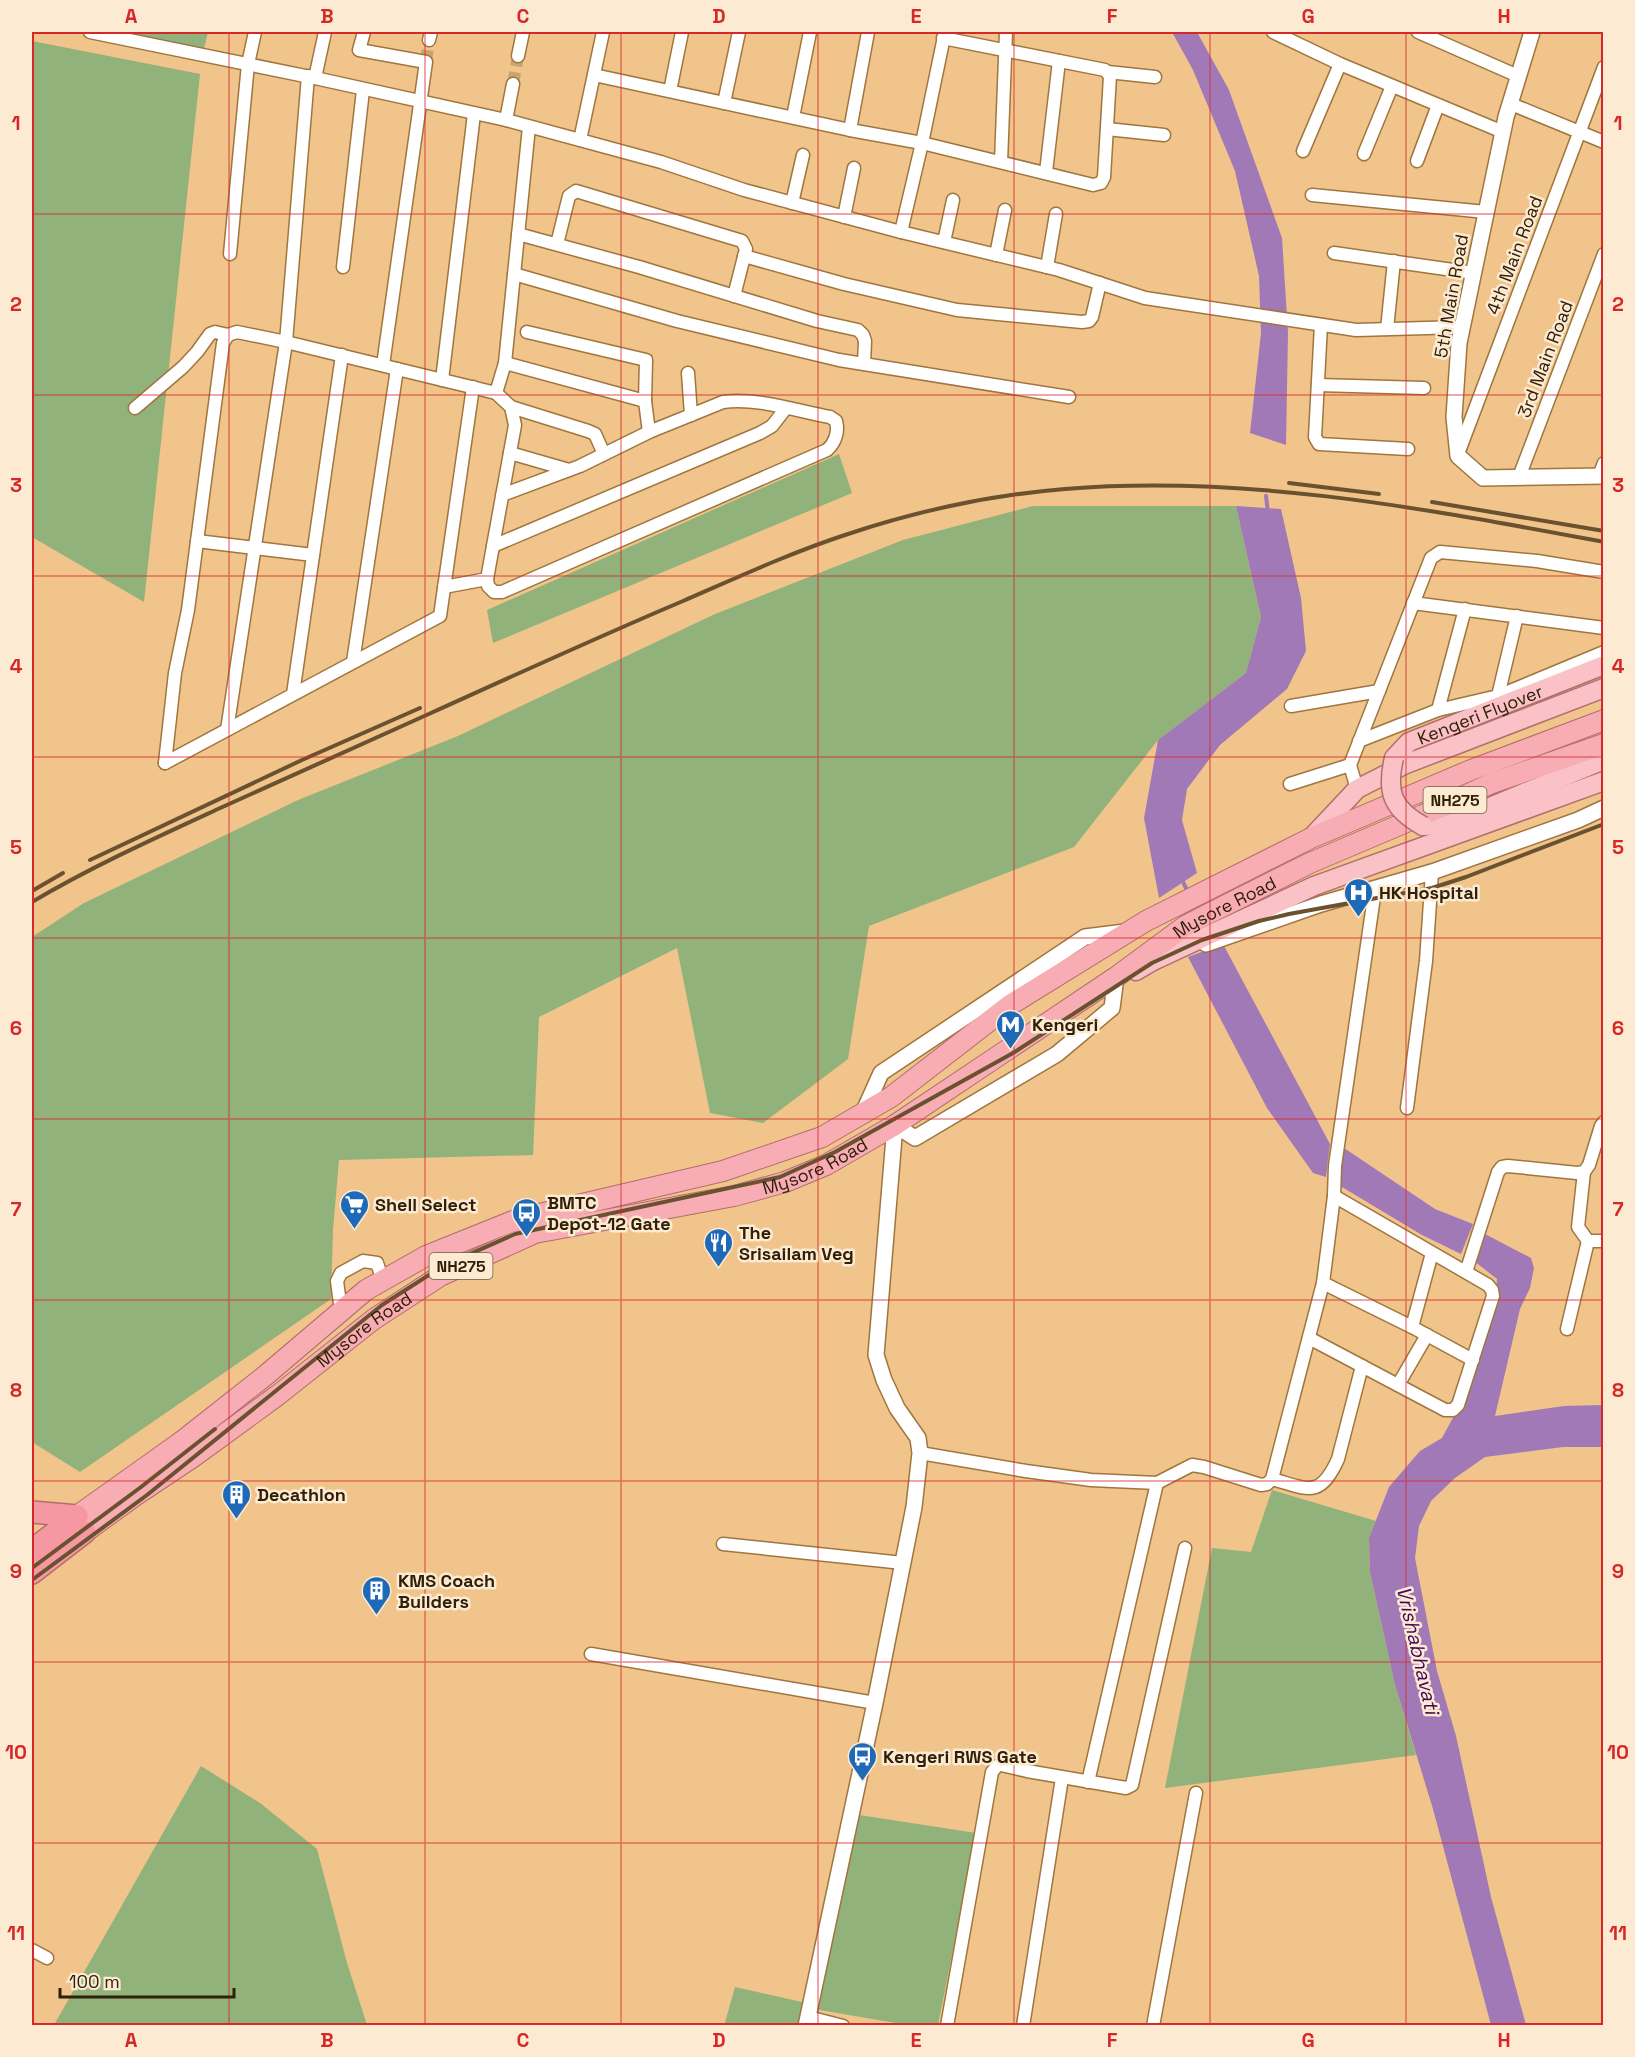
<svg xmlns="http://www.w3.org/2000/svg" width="1635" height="2057" font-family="'Space Grotesk',sans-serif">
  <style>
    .green { fill: #91b27b }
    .water { fill: #a279b7 }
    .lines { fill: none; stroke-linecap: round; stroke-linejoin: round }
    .stream { stroke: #a279b7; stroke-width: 4 }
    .minor-tunnel { stroke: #caa370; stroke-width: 12; stroke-dasharray: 12 6; stroke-linecap: butt }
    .minor-casing { stroke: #9f763e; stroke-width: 15 }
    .tertiary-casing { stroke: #9f763e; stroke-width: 18 }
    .primary-casing { stroke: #b16e6c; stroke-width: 21 }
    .trunk-casing { stroke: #b16e6c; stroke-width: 22 }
    .motorway-casing { stroke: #b16e6c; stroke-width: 24 }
    .minor { stroke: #fff; stroke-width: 12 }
    .tertiary { stroke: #fff; stroke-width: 15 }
    .primary { stroke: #fac1c7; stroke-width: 18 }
    .trunk { stroke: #f8acb4; stroke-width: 20 }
    .motorway { stroke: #f698a2; stroke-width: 21 }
    .rail { stroke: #6a512f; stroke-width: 4 }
    .primary-bridge-casing { stroke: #b16e6c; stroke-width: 21; stroke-linecap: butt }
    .primary-bridge { stroke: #fac1c7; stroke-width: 18 }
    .grid { fill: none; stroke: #d62828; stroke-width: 1.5; stroke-opacity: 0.55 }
    .labels { text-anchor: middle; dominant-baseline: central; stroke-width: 5; stroke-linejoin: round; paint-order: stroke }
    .shield { fill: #fcead3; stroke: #6e5d45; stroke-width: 1.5 }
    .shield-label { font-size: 16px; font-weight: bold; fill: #312008 }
    .street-label { font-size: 18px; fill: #312008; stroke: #fcead3 }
    .poi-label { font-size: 18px; font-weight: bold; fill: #312008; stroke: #fcead3; text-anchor: start }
    .water-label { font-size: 20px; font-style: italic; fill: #410957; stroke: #fcead3 }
    .neatline { fill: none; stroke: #d62828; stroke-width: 2 }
    .grid-label { font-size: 20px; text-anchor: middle; font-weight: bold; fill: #d62828 }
  </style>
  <rect width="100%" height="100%" fill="#f0c48a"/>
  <g class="green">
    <path d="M100,32H208L204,49Z"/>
    <path d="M32,41L200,74L144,602L32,537Z"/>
    <path d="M839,454L852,493L493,643L487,610Z"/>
    <path d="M1033,506H1236L1261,617L1246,673L1158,740L1074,847L869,926L848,1059L763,1123L710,1113L677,948L539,1017L533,1155L339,1160L333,1230L331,1299L80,1472L32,1442V937L84,903L298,800L458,736L715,614L903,540Z"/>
    <path d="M1272,1490L1376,1521L1369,1538L1370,1572L1395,1685L1416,1755L1165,1788L1212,1548L1251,1552Z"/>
    <path d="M201,1766L260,1803L317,1849L347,1963L367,2025H54Z"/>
    <path d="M859,1815L976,1833L938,2025H907L814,2009Z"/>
    <path d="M735,1987L806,2003L801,2025L724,2026Z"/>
  </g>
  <g class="water">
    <path d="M1172,32H1197L1229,90L1282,238L1288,332L1286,445L1250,433L1261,333L1259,276L1235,171L1193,70Z"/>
    <path d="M1236,506L1281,509L1301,598L1306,651L1287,689L1220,745L1187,789L1182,820L1197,873L1159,898L1144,818L1158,740L1246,673L1261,617Z"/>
    <path d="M1223,944L1330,1144L1326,1177L1313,1173L1267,1108L1188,957Z"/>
    <path d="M1341,1146L1435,1209L1473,1224L1461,1254L1422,1235L1337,1184Z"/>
    <path d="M1485,1234L1531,1258L1534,1268L1530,1288L1520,1309L1495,1416L1564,1406L1603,1405V1447H1563L1485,1457L1455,1478L1431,1501L1419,1526L1415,1558L1437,1671L1456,1736L1491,1897L1526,2025H1491L1433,1809L1395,1685L1370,1572L1369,1538L1389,1487L1420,1451L1442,1438L1468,1390L1495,1303L1497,1279L1474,1261Z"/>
  </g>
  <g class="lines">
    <g class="stream">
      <path d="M1266,496L1268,513"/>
      <path d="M1181,878L1188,892"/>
    </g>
    <g class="minor-tunnel">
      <path d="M426,62L429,40"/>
      <path d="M513,84L518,56"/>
    </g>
    <defs>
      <g id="minor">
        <path d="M90,32L315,78L506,120L661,162L744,190L901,232L1059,270L1145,298L1356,330L1462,327"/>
        <path d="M364,32L359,50L426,62L383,365"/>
        <path d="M1273,32L1340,64L1503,132"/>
        <path d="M1418,32L1518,76"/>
        <path d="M429,40L431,32"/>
        <path d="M518,56L523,32"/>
        <path d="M1108,72L1155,77"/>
        <path d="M594,75L850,130L922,143L1093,185L1101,183L1104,177L1110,76L1105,70L943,38"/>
        <path d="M315,78L325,32"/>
        <path d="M670,91L682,32"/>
        <path d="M724,103L739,32"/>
        <path d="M1511,104L1604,142"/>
        <path d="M793,117L810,32"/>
        <path d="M506,120L513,84"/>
        <path d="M1107,129L1164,135"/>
        <path d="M850,130L868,32"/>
        <path d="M580,140L603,32"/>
        <path d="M1303,151L1340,64"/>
        <path d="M1364,154L1392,86"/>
        <path d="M1417,161L1438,105"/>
        <path d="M1001,162L1006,32"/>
        <path d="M1046,172L1059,61"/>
        <path d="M1312,195L1486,212"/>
        <path d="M792,203L803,155"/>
        <path d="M844,217L854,168"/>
        <path d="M901,232L922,143L945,32"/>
        <path d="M518,234L639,267L817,321L858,330L863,335L865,341L864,364"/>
        <path d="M944,242L953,200"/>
        <path d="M557,244L569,196L576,191L742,241L746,249L734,296"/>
        <path d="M1334,253L1474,273"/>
        <path d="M230,254L248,64L255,32"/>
        <path d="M996,255L1005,210"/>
        <path d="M744,256L844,284L957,310L1082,322L1089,321L1092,317L1100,283"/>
        <path d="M343,267L363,90"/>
        <path d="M1047,267L1056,214"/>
        <path d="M514,274L677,321L839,360L1069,397"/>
        <path d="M1321,325L1315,437L1319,444L1408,449"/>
        <path d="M1387,329L1394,261"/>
        <path d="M527,332L646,360L645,401L649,432"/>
        <path d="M505,363L645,401"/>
        <path d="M688,373L691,415"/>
        <path d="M442,380L474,114"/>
        <path d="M1318,385L1424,388"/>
        <path d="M496,393L511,407L515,425L487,579L488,586L494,592H502L827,450C835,443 839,432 836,421L830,417C797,411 756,397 723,402L649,432L580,466L502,495"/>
        <path d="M511,407L588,431L595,434L604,454"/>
        <path d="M135,408L183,367L197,352L210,334L215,332L228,335"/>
        <path d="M510,453L569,470"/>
        <path d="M1458,454L1604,67"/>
        <path d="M1599,476L1604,463"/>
        <path d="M1519,477L1604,254"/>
        <path d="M197,541L313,555"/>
        <path d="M493,546L760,433L772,426L786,408"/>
        <path d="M444,587L487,579"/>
        <path d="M1413,603L1604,628"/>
        <path d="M353,662L397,369"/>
        <path d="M293,694L342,355"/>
        <path d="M1498,696L1604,652"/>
        <path d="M1291,706L1379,691"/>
        <path d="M1438,710L1465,609"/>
        <path d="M227,730L286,342L308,76"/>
        <path d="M1359,741L1438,710L1498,696L1517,616"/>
        <path d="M165,763L175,673L188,610L223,343L228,335L237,332L286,342L496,393L505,363L529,127"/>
        <path d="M165,763L440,616L473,387"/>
        <path d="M1290,784L1350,765"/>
        <path d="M1357,789L1350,765L1431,558L1440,552L1537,561L1604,572"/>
        <path d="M1407,1108L1426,961L1432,872"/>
        <path d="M1584,1172L1578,1227L1588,1241H1604"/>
        <path d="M1466,1272L1498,1172L1502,1167L1508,1166L1577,1173L1584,1172L1589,1165L1601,1126L1604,1122"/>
        <path d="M1323,1283L1412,1327L1473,1360"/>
        <path d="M341,1311L337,1281L341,1273L363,1261L377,1263L383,1281"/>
        <path d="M1412,1327L1432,1253"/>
        <path d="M1567,1329L1588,1241"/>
        <path d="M1309,1338L1445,1410H1453L1458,1405L1493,1296L1492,1290L1488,1285L1334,1196"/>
        <path d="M1398,1385L1427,1335"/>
        <path d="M920,1453L1026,1471L1091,1480L1157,1483L1192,1465L1204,1467L1261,1485L1267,1484L1272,1479L1323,1283L1334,1196L1335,1166L1375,890"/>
        <path d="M1272,1479C1308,1489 1320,1499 1338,1459L1362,1366"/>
        <path d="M723,1544L903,1563"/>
        <path d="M591,1654L875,1703"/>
        <path d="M1088,1782L1157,1483"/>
        <path d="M32,1950L47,1958"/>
        <path d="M808,2017L843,2026"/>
        <path d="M947,2026L992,1772L997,1766L1001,1765L1027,1771L1126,1788L1132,1785L1185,1548"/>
        <path d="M1023,2026L1062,1778"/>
        <path d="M1153,2026L1196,1793"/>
      </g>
      <g id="tertiary">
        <path d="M1532,32L1506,117L1459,343L1454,417L1458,456L1483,478L1604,476"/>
        <path d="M1206,944L1321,904L1432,872L1578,820L1604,808"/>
        <path d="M863,1113L881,1073L1085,937L1125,932"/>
        <path d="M806,2026L875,1703L914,1507L920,1453L918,1438L897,1408L884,1380L876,1355L895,1125L915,1138L1057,1054L1112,1008L1116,977"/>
      </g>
      <g id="primary">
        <path id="s1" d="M1394,758L1409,742L1604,665"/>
        <path d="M1423,826L1446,825L1604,760"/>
        <path d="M1311,838L1357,789L1406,764L1604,688"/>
        <path d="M1136,971L1153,961L1314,886L1604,781"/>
      </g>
      <g id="trunk">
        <path d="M77,1516L181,1442L266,1375L366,1290L426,1256L518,1219L723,1171L822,1137L891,1097L1010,1005L1146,921L1311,838L1471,770L1604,720"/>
        <path id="s2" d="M85,1532L136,1495L193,1457L278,1395L374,1319L440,1276L535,1233L734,1196L785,1182L826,1165L895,1125L1116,977L1185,926L1208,914L1310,863L1423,815L1492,783L1604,744"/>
      </g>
      <g id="motorway">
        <path d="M32,1512L77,1516"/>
        <path d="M32,1550L77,1516"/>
        <path d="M32,1573L85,1532"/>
      </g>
    </defs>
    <use href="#minor" class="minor-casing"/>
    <use href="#tertiary" class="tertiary-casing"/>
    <use href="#primary" class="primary-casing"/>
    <use href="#trunk" class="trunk-casing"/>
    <use href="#motorway" class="motorway-casing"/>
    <use href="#minor" class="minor"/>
    <use href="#tertiary" class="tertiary"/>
    <use href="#primary" class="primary"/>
    <use href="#trunk" class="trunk"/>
    <use href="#motorway" class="motorway"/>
    <g class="rail">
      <path d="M1289,483L1379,494"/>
      <path d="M1432,502L1604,531"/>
      <path d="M90,860L302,760L420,708"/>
      <path d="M32,891L63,873"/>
      <path d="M32,902C91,867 155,838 218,809C289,777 360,745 431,713C515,675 598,637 683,601C736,578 790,553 845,535C916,511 991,495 1065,489C1247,474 1426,509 1604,542"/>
      <path d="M32,1568L141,1487L215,1429"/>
      <path d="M32,1580L147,1495L382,1305L443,1266L515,1234L780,1177L835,1152L1013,1053L1152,963L1202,940L1259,921L1289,914L1432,888L1466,877L1604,824"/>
    </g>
    <defs>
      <path id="primary-bridge" d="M1394,758C1386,792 1392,809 1423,826"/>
    </defs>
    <use href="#primary-bridge" class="primary-bridge-casing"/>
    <use href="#primary-bridge" class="primary-bridge"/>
  </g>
  <path class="grid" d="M229,32V2026M425,32V2026M621,32V2026M818,32V2026M1014,32V2026M1210,32V2026M1406,32V2026M32,214H1604M32,395H1604M32,576H1604M32,757H1604M32,938H1604M32,1119H1604M32,1300H1604M32,1481H1604M32,1662H1604M32,1843H1604"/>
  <defs>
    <symbol id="hospital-pin" viewBox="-11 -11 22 30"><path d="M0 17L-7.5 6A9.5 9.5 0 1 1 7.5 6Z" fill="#1e6ab9" stroke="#fcead3"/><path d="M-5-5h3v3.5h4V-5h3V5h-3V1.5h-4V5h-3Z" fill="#fff"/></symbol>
    <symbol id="metro-pin" viewBox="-11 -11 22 30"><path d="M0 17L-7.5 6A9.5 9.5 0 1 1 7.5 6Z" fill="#1e6ab9" stroke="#fcead3"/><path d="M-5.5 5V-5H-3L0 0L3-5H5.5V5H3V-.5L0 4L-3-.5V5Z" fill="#fff"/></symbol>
    <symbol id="supermarket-pin" viewBox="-11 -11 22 30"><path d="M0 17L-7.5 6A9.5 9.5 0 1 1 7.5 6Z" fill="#1e6ab9" stroke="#fcead3"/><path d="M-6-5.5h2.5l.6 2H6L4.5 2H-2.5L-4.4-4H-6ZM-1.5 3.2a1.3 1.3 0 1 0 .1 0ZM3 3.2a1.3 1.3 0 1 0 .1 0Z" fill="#fff"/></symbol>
    <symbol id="bus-pin" viewBox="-11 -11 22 30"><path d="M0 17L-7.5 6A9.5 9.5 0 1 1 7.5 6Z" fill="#1e6ab9" stroke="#fcead3"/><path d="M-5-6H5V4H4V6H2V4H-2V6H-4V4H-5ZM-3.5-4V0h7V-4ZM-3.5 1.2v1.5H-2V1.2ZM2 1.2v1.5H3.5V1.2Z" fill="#fff"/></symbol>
    <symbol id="restaurant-pin" viewBox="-11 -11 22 30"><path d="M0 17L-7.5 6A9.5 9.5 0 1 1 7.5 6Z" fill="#1e6ab9" stroke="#fcead3"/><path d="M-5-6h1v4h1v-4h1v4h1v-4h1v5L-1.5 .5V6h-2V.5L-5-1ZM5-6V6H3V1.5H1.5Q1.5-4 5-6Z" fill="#fff"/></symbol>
    <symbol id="building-pin" viewBox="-11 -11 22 30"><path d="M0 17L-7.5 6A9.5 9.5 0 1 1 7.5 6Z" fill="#1e6ab9" stroke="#fcead3"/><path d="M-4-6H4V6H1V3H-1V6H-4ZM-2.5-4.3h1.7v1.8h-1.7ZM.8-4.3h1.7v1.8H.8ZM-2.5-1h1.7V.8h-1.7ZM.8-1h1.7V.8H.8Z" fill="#fff"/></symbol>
  </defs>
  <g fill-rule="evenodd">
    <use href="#hospital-pin" x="1342" y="876" width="33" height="45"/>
    <use href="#metro-pin" x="994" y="1008" width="33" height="45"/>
    <use href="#supermarket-pin" x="338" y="1188" width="33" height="45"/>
    <use href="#bus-pin" x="510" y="1196" width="33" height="45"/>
    <use href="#restaurant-pin" x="702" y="1226" width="33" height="45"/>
    <use href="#building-pin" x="220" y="1478" width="33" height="45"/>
    <use href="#building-pin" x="360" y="1574" width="33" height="45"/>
    <use href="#bus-pin" x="846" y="1740" width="33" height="45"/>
  </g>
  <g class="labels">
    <g class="shield">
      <rect x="1423.5" y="787" width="63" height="26" rx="4.5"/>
      <rect x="429.5" y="1253" width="63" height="26" rx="4.5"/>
    </g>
    <g class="shield-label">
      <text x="1455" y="800">NH275</text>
      <text x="461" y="1266">NH275</text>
    </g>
    <g class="street-label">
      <text transform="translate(1514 255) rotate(-69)">4th Main Road</text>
      <text transform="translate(1451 296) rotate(-80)">5th Main Road</text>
      <text transform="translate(1545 359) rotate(-69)">3rd Main Road</text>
      <text stroke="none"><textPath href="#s1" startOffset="98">Kengeri Flyover</textPath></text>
      <text stroke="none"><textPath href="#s2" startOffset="1317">Mysore Road</textPath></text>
      <text stroke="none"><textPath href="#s2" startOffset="831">Mysore Road</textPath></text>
      <text stroke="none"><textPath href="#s2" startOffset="345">Mysore Road</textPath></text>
    </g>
    <g class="poi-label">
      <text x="1379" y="892">HK Hospital</text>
      <text x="1032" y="1024">Kengeri</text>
      <text x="547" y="1202">BMTC<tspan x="547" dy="21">Depot-12 Gate</tspan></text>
      <text x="375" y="1204">Shell Select</text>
      <text x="739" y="1232">The<tspan x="739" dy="21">Srisailam Veg</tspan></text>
      <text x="257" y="1494">Decathlon</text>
      <text x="398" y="1580">KMS Coach<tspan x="398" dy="21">Builders</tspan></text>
      <text x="883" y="1756">Kengeri RWS Gate</text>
    </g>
    <g class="water-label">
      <text transform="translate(1418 1650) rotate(77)">Vrishabhavati</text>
    </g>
  </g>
  <rect width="1635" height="2057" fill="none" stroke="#fcead3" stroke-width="66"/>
  <path d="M60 1988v9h174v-9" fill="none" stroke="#312008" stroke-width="3"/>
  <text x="69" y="1988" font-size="18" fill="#312008" stroke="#fcead3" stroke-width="4.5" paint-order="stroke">100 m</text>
  <rect x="33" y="33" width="1569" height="1991" class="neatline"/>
  <g class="grid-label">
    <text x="131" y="23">A</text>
    <text x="327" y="23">B</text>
    <text x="523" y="23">C</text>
    <text x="719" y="23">D</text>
    <text x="916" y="23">E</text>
    <text x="1112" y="23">F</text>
    <text x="1308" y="23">G</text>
    <text x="1504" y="23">H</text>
    <text x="16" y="130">1</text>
    <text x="1618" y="130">1</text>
    <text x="16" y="311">2</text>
    <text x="1618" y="311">2</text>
    <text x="16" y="492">3</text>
    <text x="1618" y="492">3</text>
    <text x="16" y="673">4</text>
    <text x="1618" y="673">4</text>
    <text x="16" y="854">5</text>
    <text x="1618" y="854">5</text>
    <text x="16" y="1035">6</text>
    <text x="1618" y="1035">6</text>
    <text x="16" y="1216">7</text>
    <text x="1618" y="1216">7</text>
    <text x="16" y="1397">8</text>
    <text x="1618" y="1397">8</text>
    <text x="16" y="1578">9</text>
    <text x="1618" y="1578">9</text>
    <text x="16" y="1759">10</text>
    <text x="1618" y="1759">10</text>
    <text x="16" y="1940">11</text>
    <text x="1618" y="1940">11</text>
    <text x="131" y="2047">A</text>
    <text x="327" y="2047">B</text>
    <text x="523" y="2047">C</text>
    <text x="719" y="2047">D</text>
    <text x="916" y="2047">E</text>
    <text x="1112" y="2047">F</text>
    <text x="1308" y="2047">G</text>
    <text x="1504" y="2047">H</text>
  </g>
</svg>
